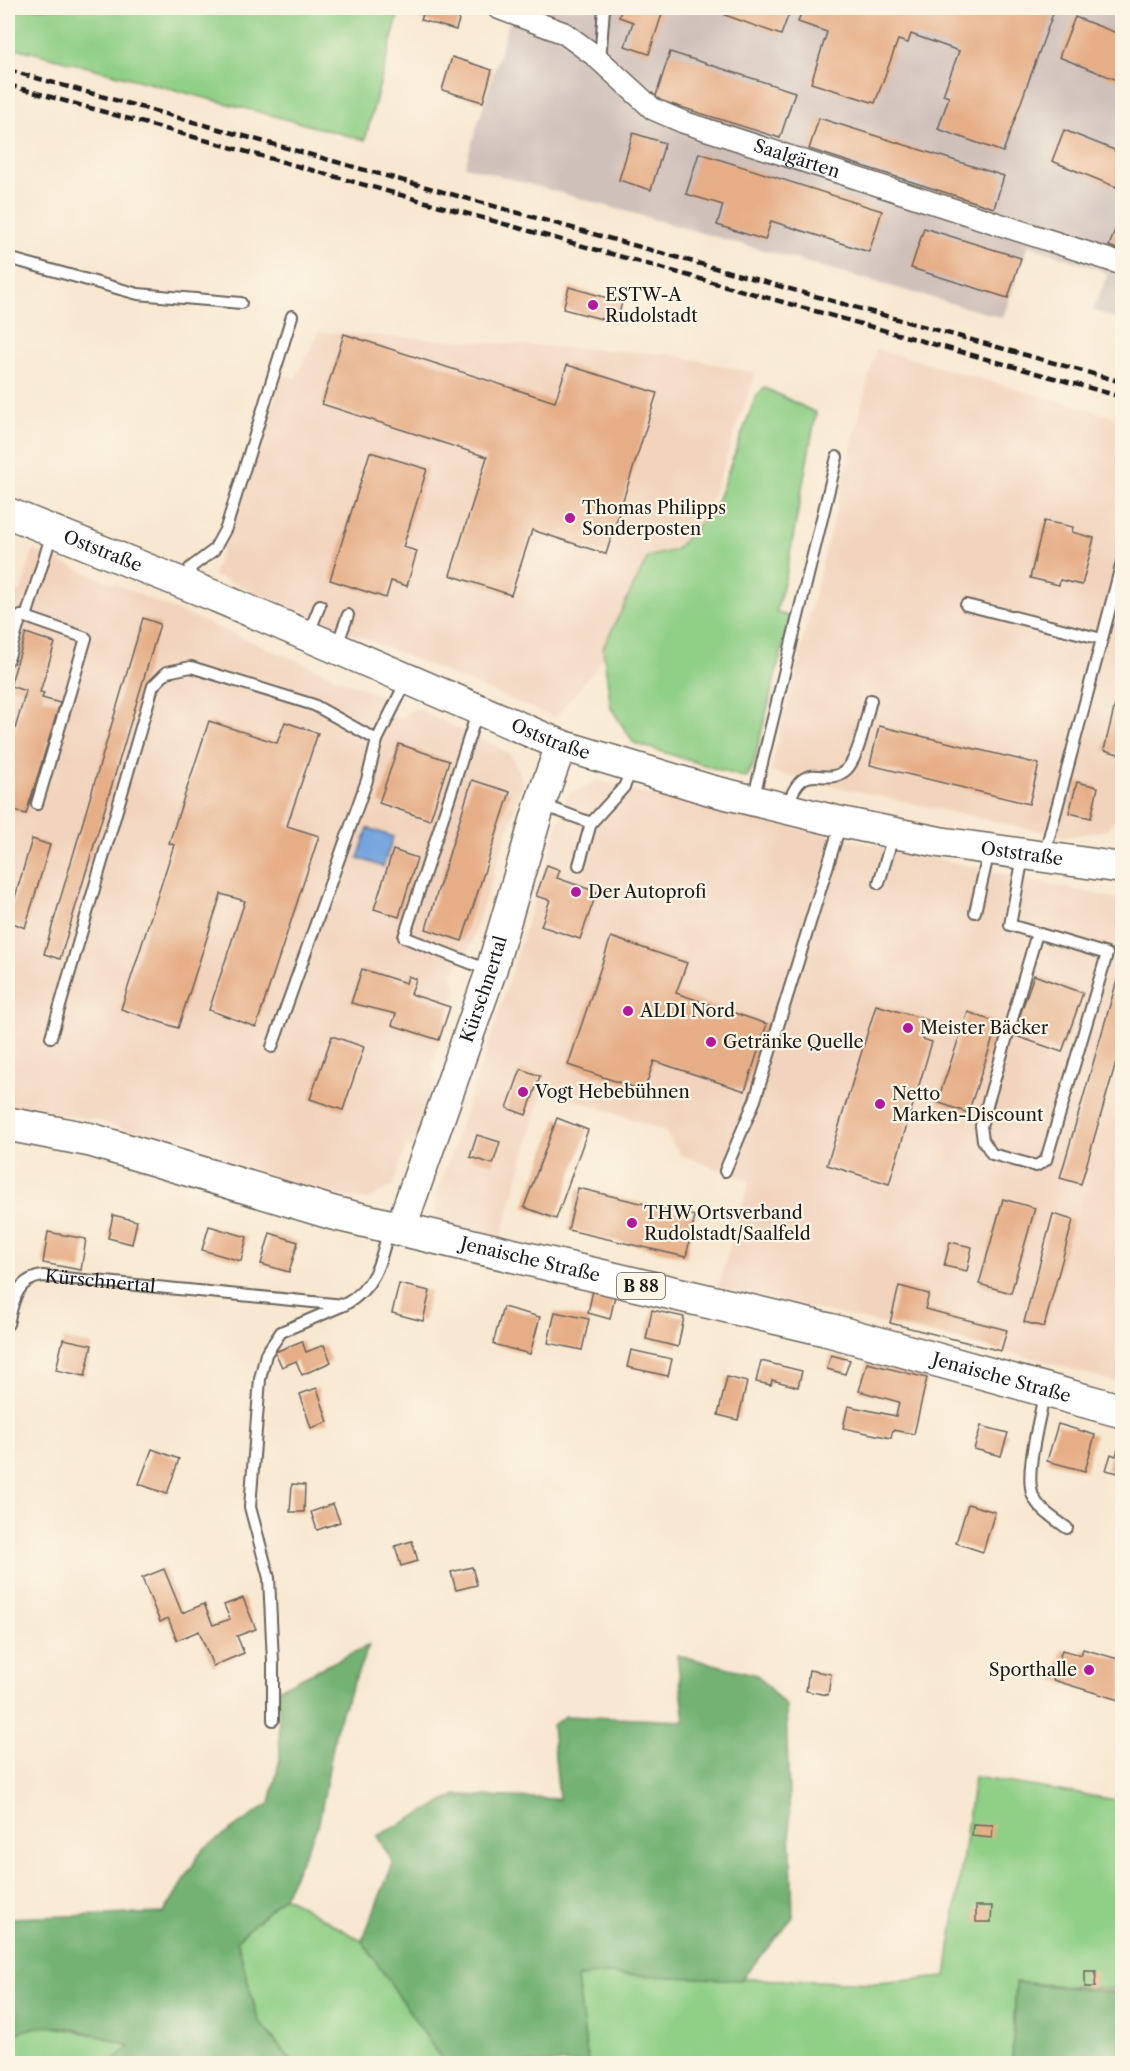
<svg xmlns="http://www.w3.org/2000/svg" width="1130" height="2071" font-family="'Libre Caslon Text',serif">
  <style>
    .built { fill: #f2d4be }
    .industrial { fill: #cfc0ba }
    .green { fill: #8fcf86; stroke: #567651; stroke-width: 1.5 }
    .forest { fill: #73b273; stroke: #486748; stroke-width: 1.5 }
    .water { fill: #74a4de; stroke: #48607d; stroke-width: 1.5 }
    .building { fill: #e6ae87 }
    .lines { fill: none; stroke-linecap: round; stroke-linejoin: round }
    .lane-casing { stroke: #69635b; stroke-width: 14 }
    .street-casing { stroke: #69635b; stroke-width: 24 }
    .secondary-casing { stroke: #69635b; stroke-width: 33 }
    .primary-casing { stroke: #69635b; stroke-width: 36 }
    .lane { stroke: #fff; stroke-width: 10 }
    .street { stroke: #fff; stroke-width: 21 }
    .secondary { stroke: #fff; stroke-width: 30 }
    .primary { stroke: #fff; stroke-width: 33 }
    .rail { stroke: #1c1c1c; stroke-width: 4.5; stroke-dasharray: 9 4.5; stroke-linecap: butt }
    .poi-dot { fill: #b5179e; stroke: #fcf5e5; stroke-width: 2 }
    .labels { text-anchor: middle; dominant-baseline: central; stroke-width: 4.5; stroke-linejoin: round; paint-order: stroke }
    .shield { fill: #fcf5e5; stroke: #5f5d58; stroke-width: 1.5 }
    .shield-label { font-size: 16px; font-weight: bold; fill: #1c1c1c }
    .street-label { font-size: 18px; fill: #1c1c1c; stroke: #fcf5e5 }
    .poi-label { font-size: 18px; fill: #1c1c1c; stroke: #fcf5e5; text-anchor: start }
  </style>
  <rect width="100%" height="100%" fill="#fcf5e5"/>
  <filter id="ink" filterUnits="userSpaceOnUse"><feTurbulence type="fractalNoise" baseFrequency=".0167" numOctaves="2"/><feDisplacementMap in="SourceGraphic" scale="12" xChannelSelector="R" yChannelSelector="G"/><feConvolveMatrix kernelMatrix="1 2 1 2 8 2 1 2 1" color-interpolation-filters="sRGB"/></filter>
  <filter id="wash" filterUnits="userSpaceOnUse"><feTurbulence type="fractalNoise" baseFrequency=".008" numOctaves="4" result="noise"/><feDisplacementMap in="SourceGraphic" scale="24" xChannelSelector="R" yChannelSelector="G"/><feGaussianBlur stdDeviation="1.35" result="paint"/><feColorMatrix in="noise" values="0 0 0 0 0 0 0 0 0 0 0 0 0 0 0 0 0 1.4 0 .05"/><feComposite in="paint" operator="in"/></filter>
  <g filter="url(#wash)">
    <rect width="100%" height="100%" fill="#f8e8d1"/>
    <g class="built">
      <path d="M319,332L669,354L756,373L694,548L555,718L213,575L283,375L295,378Z"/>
      <path d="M876,349L1122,419V813L1106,830L1065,837L770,772Z"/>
      <path d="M33,550L379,695V709L401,719L414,708L496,746L510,755L518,769L523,784L469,948L452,975L458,991L432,1064L437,1077L414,1149L406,1147L393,1185L367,1200L329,1194L95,1120L8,1107V589L21,592Z"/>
      <path d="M597,780L641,793L1122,900V1039L1042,1336L1122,1045V1384L1036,1359L718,1287L750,1181L681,1155L664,1130L543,1089L501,1238L445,1225L436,1218V1196L491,1037L568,794Z"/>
    </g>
    <path class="industrial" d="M521,8H1116L1122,11V321L1093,310L1108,273L1028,245L1003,318L465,166L508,25Z"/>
    <g class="green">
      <path d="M8,8H400L365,140L8,46Z"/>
      <path d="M765,388L816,413L786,575L776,612L790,617L753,766L746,778L634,743L611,708L603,648L648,557L675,550L715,507L756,396Z"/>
      <path d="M974,1777L1122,1801V1990L1016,1982L1012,2063H588L577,1978L604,1974L877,1983L946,1977Z"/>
      <path d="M284,1896L362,1941L444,2063H294L258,2020L237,1940Z"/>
      <path d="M46,2025L99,2036L130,2046L110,2064L32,2063L8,2051V2040L17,2032Z"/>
    </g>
    <g class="forest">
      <path d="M369,1645L337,1724L319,1823L284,1896L237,1940L258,2020L292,2063H110L130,2046C94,2034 39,2012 8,2040V1918L164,1913L202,1850L270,1803L280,1759L278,1689Z"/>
      <path d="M677,1655L757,1675L786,1706L793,1917L741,1980L604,1974L577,1978L588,2063H444L362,1941L393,1863L377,1836L457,1795L559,1799L552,1725L565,1716L685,1721Z"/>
      <path d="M1016,1982L1122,1993V2063H1012Z"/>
    </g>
    <path class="water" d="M368,828L393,837L383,867L358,858Z"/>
    <g id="blocks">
      <g class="building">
        <path d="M425,8H441L461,13L456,30L421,20Z"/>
        <path d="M622,8H664L649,54L625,46L633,22L619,17Z"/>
        <path d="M728,8H791L781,35L725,15Z"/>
        <path d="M803,8H1055L1003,152L938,129L949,97L943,95L959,51L911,34L908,43L898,40L875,103L811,83L827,32L798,22Z"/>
        <path d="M1075,17L1122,35V82L1059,57Z"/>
        <path d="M670,52L795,92L780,138L655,99Z"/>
        <path d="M452,57L492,70L483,102L442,90Z"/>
        <path d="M819,118L1004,176L994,208L809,149Z"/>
        <path d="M1064,130L1122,153V170L1116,187L1052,161Z"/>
        <path d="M633,133L665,143L651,190L619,180Z"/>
        <path d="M699,153L882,211L869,252L771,221L765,240L717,225L723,205L686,194Z"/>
        <path d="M1122,211V251L1109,246Z"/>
        <path d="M924,228L1021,258L1008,298L911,268Z"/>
        <path d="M569,287L622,302L617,323L563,309Z"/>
        <path d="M344,334L555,402L567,365L657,393L606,554L532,530L511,595L450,575L487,457L322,404Z"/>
        <path d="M370,452L427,469L403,547L417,551L407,586L391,581L386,598L330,580Z"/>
        <path d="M1044,521L1073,527L1072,532L1094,538L1082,585L1060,580L1059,585L1030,578Z"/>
        <path d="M143,618L160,624L60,959L44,954Z"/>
        <path d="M26,633L55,643L40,692L44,693L42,698L60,703L26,814L8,809V753L26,691L10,686Z"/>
        <path d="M1122,676V755L1104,750Z"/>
        <path d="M209,721L277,743L285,722L318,733L287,826L319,836L256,1027L209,1010L245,901L221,894L178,1028L121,1009L174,845L169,843Z"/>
        <path d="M879,726L1039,764L1029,804L870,765Z"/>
        <path d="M399,744L449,761L430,820L379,803Z"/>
        <path d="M472,780L510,792L462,941L426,929Z"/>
        <path d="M1077,782L1098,787L1091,818L1069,813Z"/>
        <path d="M32,839L50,845L25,928L8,921Z"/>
        <path d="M393,850L417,858L399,917L374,909Z"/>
        <path d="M547,865L560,870L557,878L597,892L580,939L541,926L550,900L536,896Z"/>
        <path d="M611,937L687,963L676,993L767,1024L745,1091L654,1061L644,1091L568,1065Z"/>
        <path d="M1122,963V1064L1116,1062L1081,1184L1060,1178Z"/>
        <path d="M362,969L406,983L408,976L416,979L411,994L450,1007L439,1040L392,1025L396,1014L351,1003Z"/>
        <path d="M1034,975L1083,993L1062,1052L1013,1035Z"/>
        <path d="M876,1005L928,1020L923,1039L932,1042L889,1184L827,1165Z"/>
        <path d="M968,1012L998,1023L968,1113L937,1102Z"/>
        <path d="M332,1036L364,1047L343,1110L310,1099Z"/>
        <path d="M521,1069L540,1076L526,1115L507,1108Z"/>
        <path d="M557,1118L588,1130L556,1219L524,1207Z"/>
        <path d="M477,1135L500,1142L493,1164L470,1157Z"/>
        <path d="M578,1188L695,1216L686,1257L568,1230Z"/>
        <path d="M1003,1199L1035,1208L1011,1293L979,1284Z"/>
        <path d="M1053,1214L1073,1220L1044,1327L1024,1322Z"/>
        <path d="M113,1215L137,1221L132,1244L108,1238Z"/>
        <path d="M209,1226L247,1237L241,1261L202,1250Z"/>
        <path d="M48,1232L86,1239L81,1270L43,1263Z"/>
        <path d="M270,1233L298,1242L289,1272L261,1264Z"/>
        <path d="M950,1242L972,1247L967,1271L944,1266Z"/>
        <path d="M399,1284L430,1291L423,1321L392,1313Z"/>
        <path d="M899,1286L929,1294L925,1309L1007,1330L1001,1351L890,1323Z"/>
        <path d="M593,1290L615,1296L610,1319L588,1313Z"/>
        <path d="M503,1307L540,1317L530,1354L493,1344Z"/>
        <path d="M652,1310L684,1317L678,1347L646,1339Z"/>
        <path d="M555,1312L589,1319L582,1350L548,1343Z"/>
        <path d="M63,1339L92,1345L85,1376L56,1370Z"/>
        <path d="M302,1341L306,1352L324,1345L331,1362L302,1375L296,1361L282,1367L275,1352Z"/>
        <path d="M631,1350L672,1359L668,1376L627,1367Z"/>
        <path d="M831,1355L850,1360L845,1374L827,1369Z"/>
        <path d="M761,1361L802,1371L798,1387L772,1380L771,1385L756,1382Z"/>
        <path d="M867,1363L927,1378L914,1434L893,1430L891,1438L843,1428L848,1406L896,1416L899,1402L859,1391Z"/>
        <path d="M727,1377L747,1382L738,1420L718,1415Z"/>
        <path d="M317,1388L328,1422L311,1428L300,1394Z"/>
        <path d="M1058,1424L1095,1435L1085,1471L1047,1461Z"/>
        <path d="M981,1426L1008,1433L1001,1456L974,1449Z"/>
        <path d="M1120,1442L1122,1443V1474L1106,1470L1111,1454L1116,1456Z"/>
        <path d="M152,1449L179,1459L167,1494L139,1484Z"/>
        <path d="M292,1484L305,1485L304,1512H290Z"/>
        <path d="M333,1504L340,1522L317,1530L311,1512Z"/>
        <path d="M968,1504L995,1512L983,1552L956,1543Z"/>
        <path d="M412,1541L418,1561L401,1566L395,1546Z"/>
        <path d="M472,1567L477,1585L456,1590L451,1572Z"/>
        <path d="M164,1569L182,1613L204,1604L213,1625L230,1619L224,1605L243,1598L256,1629L237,1636L244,1653L213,1666L199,1631L177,1640L168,1618L160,1622L142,1578Z"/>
        <path d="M1083,1649L1122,1660V1701L1053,1680L1062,1650L1081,1655Z"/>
        <path d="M809,1670L831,1674L828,1695L806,1691Z"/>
        <path d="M973,1824L993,1825L992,1838L972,1836Z"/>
        <path d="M976,1906H992L991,1922H976Z"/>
        <path d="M1085,1971H1096L1095,1987H1085Z"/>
      </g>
    </g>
  </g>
  <g filter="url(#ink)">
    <use href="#blocks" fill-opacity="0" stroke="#69635b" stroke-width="1.5"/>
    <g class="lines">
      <defs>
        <g id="lane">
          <path d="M600,61L604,8"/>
          <path d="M8,258L138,294L241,303"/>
          <path d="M193,584L190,568L214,550L226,528L292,316"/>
          <path d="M966,605L1102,639L1044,856"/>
          <path d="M309,633L320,605"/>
          <path d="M1102,639L1122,562"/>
          <path d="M337,645L348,615"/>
          <path d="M8,660L21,616L26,617"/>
          <path d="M478,710L404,937L488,970"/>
          <path d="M753,800L837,457"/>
          <path d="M37,804L86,638L26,617L52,533"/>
          <path d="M543,805L591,823L579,865"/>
          <path d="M787,807C805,753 823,790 846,770C859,758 866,717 871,700"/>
          <path d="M591,823L624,787L632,769"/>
          <path d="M1023,857L1010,925L1107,954L1046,1160L1036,1166L992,1154L983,1140L981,1126L1037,933"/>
          <path d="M879,883L893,836"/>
          <path d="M975,912L989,851"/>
          <path d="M51,1037L153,686L167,672L191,667L314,705L377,740"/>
          <path d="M272,1047L367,780L377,740L407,680"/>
          <path d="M725,1171L755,1100L841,823"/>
          <path id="s1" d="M8,1324C13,1302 16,1279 43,1276L344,1305C374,1289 381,1262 388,1231"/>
          <path d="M1044,1394C1040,1419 1024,1474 1033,1496C1039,1510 1055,1519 1067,1528"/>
          <path d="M273,1720V1661L269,1578L250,1507L260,1379L266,1354L281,1332L344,1305"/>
        </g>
        <g id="street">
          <path id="s2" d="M498,8L564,33L594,55L653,109L683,122L1122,264"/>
        </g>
        <g id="secondary">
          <path id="s3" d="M8,513L217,597L561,745L710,790L841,822L939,842L1122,868"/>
          <path id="s4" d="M400,1230L491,971L540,804L561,745"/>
        </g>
        <g id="primary">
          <path id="s5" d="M8,1124L91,1140L333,1213L829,1330L1122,1411"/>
        </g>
      </defs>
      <use href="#lane" class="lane-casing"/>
      <use href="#street" class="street-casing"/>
      <use href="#secondary" class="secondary-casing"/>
      <use href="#primary" class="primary-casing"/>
      <use href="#lane" class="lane"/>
      <use href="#street" class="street"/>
      <use href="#secondary" class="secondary"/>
      <use href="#primary" class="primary"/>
      <g class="rail">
        <path d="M8,70L1122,382"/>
        <path d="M8,85L1122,397"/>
      </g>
    </g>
  </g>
  <g class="poi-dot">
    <circle cx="593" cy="305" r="6"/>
    <circle cx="570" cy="518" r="6"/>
    <circle cx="576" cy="892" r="6"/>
    <circle cx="628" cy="1011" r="6"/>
    <circle cx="908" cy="1028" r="6"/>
    <circle cx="711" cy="1042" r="6"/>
    <circle cx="523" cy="1092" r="6"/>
    <circle cx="880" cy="1104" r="6"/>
    <circle cx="632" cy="1223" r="6"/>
    <circle cx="1089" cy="1670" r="6"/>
  </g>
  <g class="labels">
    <rect class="shield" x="617" y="1273" width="48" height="26" rx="4.5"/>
    <g class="shield-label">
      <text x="641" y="1286">B 88</text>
    </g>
    <g class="street-label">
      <text stroke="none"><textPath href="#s2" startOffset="340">Saalgärten</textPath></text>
      <text stroke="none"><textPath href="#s3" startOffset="102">Oststraße</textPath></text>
      <text stroke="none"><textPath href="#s3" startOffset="588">Oststraße</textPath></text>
      <text stroke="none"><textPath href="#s3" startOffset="1074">Oststraße</textPath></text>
      <text stroke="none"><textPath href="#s4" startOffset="255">Kürschnertal</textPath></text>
      <text stroke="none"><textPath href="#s5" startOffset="540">Jenaische Straße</textPath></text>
      <text stroke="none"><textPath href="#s1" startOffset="122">Kürschnertal</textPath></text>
      <text stroke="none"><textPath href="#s5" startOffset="1026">Jenaische Straße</textPath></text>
    </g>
    <g class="poi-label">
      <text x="605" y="295">ESTW-A<tspan x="605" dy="21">Rudolstadt</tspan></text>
      <text x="582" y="508">Thomas Philipps<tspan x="582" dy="21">Sonderposten</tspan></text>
      <text x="588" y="892">Der Autoprofi</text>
      <text x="640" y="1011">ALDI Nord</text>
      <text x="920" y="1028">Meister Bäcker</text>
      <text x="723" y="1042">Getränke Quelle</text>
      <text x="535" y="1092">Vogt Hebebühnen</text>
      <text x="892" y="1094">Netto<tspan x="892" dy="21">Marken-Discount</tspan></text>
      <text x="644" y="1213">THW Ortsverband<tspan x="644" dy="21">Rudolstadt/Saalfeld</tspan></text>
      <text x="1077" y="1670" text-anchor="end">Sporthalle</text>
    </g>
  </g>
  <rect width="1130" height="2071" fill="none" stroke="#fcf5e5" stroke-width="30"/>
</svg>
